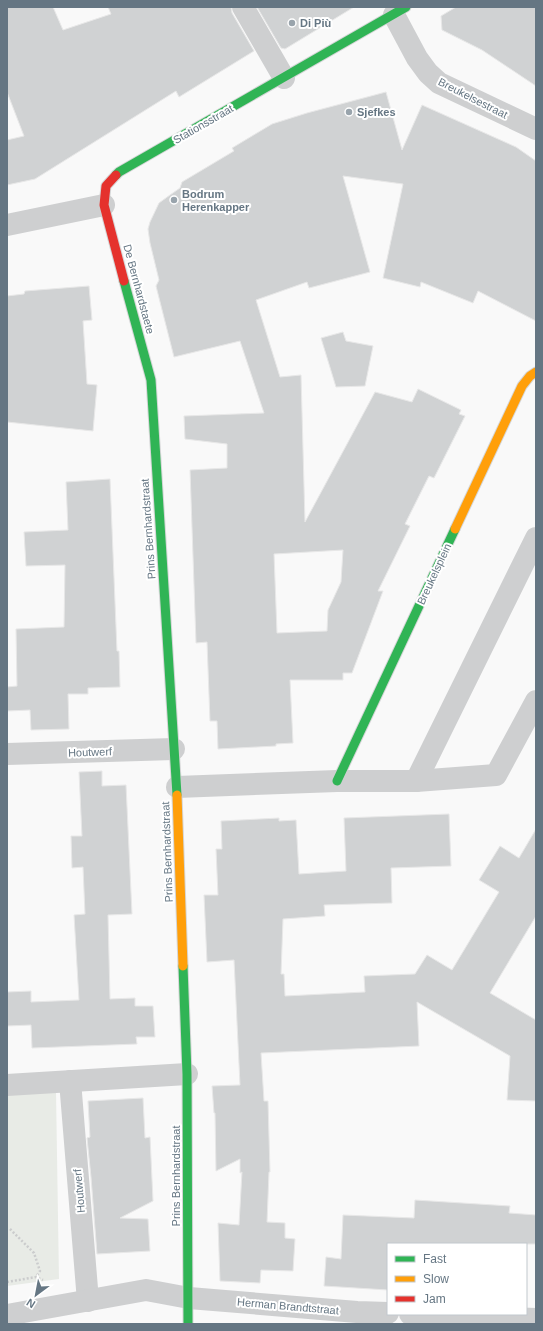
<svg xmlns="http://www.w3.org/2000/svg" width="543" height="1331" font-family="Helvetica,sans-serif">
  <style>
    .green { fill: #e8ebe6 }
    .building { fill: #d0d2d3; stroke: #e8e8e8; fill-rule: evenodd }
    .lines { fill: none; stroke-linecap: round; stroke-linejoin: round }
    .fast-casing { stroke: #d5d6d7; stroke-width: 11 }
    .slow-casing { stroke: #d5d6d7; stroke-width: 11 }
    .jam-casing { stroke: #d5d6d7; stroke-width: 11 }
    .path { stroke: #cbcccd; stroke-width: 2.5; stroke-dasharray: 2 2; stroke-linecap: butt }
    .street { stroke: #cecfd0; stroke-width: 22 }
    .fast { stroke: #30b455; stroke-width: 9 }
    .slow { stroke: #ff9f0a; stroke-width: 9 }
    .jam { stroke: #e5322d; stroke-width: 9 }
    .poi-dot { fill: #99a4ac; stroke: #fff; stroke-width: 1.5 }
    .labels { text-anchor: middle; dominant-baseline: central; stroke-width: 4; stroke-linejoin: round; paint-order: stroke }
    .poi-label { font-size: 11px; font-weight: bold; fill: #657683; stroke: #fff; text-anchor: start }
    .street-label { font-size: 11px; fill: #657683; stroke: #fff }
  </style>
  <rect width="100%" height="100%" fill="#f9f9f9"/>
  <path class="green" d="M56,1092L59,1279L7,1286V1095Z"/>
  <g class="building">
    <path d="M7,7H53L63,30L111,14L108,7H231L232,13L254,51L179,97L176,91L35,179L7,185V140L24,136L7,92Z"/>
    <path d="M257,7H354L285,49L281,48Z"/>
    <path d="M456,7H536V86L482,50L442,30L441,16Z"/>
    <path d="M386,92L402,150L422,105L516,147L536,161V321L478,291L473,303L421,282L420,287L383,278L403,184L343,176L370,272L309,288L307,282L256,300L280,377L301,375L305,522L375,392L412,402L418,389L461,410L459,414L465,416L434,478L429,476L405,524L410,526L378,591H383L352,673H343V680H290L293,743L276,744V746L218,749L217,721H210L207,642L196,643L190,470L227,468V444L185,439L184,416L264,413L240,341L174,357L156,286L159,280L150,243L148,229L150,222L159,203L170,195L180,188L182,182L234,151L232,148L272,124L307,113ZM343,550L341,582L328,610L327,631L277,633L274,554Z"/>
    <path d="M89,286L92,320L83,321L87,384L97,385L93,431L7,422V296L24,294L25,291Z"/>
    <path d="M343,332L346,341L373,346L365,386L336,387L321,338Z"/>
    <path d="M110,479L117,651H119L120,687L88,688V694H68L69,729L31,730L30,710L7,711V687L17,686L16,629L64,627L65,565L26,566L24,532L68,530L66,482Z"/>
    <path d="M102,771V786L126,785L132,914L108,915L110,999L135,998V1006H153L155,1037H136L137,1044L32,1048L31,1025L7,1026V992L31,991V1002L79,1000L74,915L85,914L83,867L72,868L71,836H82L79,772Z"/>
    <path d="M449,814L451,866L391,868L392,903L324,905L325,916L283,919L281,974H284L285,996L365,992L364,976L415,974L427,955L452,970L499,892L479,880L500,846L519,858L536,829V916L490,993L536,1020V1101L507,1100L510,1056L417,1002L419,1046L261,1053L264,1101H268L270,1172H269L267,1222L285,1223V1238L295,1239L293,1271L261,1270L260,1283L220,1281L218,1223L239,1225L242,1172L240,1173V1159L216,1171L215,1113H214L212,1086L240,1085L234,960L207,962L204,895H218L216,849H222L221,821L279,818V821L296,820L299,874L346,871L344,818Z"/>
    <path d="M143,1098L145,1138L150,1137L153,1201L120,1218L148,1219L150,1251L97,1254L91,1177L87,1138L90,1137L88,1101Z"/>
    <path d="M415,1200L510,1206L509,1213L536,1215V1244H388V1290L324,1286L326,1257L341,1259L343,1215L414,1218Z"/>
  </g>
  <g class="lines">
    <defs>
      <g id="fast">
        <path d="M116,175L119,172L406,7"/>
        <path d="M124,281L151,380L177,795"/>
        <path d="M337,781L455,529"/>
        <path d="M183,966L187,1074L188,1324"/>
      </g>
      <g id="slow">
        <path d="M455,529L522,386L530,376L536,372"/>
        <path d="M177,795L183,966"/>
      </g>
      <path id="jam" d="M116,175L106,186L104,205L124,281"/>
    </defs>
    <use href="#fast" class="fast-casing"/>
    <use href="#slow" class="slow-casing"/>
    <use href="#jam" class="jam-casing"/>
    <g class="path">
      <path d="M10,1229L34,1253L40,1271L36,1277"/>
      <path d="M7,1282L36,1277L43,1280"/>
    </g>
    <g class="street">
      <path d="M243,7L284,78"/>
      <path d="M394,15L417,58L428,73L439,83L536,129"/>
      <path d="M7,225L104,205"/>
      <path d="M7,754L174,749"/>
      <path d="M416,781L536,538"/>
      <path d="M177,787L337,781H416L496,775L536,701"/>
      <path d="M70,1081L88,1301"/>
      <path d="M7,1085L187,1074"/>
      <path d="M410,1314L536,1319"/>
      <path d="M7,1315L146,1290L189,1298L357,1312L388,1313"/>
    </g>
    <use href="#fast" class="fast"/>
    <use href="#slow" class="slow"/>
    <use href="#jam" class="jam"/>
  </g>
  <g class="poi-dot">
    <circle cx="292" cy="23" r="4"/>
    <circle cx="349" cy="112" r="4"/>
    <circle cx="174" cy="200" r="4"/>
  </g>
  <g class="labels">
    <g class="poi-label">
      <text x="300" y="23">Di Più</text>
      <text x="357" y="112">Sjefkes</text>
      <text x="182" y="194">Bodrum<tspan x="182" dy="13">Herenkapper</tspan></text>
    </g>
    <g class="street-label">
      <text transform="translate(473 98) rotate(27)">Breukelsestraat</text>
      <text transform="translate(203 124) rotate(-30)">Stationsstraat</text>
      <text transform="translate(139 289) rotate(75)">De Bernhardstaete</text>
      <text transform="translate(148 529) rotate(-94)">Prins Bernhardstraat</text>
      <text transform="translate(434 574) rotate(-65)">Breukelsplein</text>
      <text transform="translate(90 752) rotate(-2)">Houtwerf</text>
      <text transform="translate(167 852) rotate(-92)">Prins Bernhardstraat</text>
      <text transform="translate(176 1176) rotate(-90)">Prins Bernhardstraat</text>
      <text transform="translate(79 1191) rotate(-95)">Houtwerf</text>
      <text transform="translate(288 1306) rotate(5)">Herman Brandtstraat</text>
    </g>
  </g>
  <rect width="543" height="1331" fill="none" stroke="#657683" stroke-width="16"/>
  <rect x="387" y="1243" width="140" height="72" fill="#ffffff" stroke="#c1c8cd"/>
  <rect x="395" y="1256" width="20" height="6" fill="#30b455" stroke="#c1c8cd"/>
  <text x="423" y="1263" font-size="12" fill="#657683">Fast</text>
  <rect x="395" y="1276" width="20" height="6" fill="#ff9f0a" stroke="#c1c8cd"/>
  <text x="423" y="1283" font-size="12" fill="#657683">Slow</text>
  <rect x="395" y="1296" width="20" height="6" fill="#e5322d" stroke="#c1c8cd"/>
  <text x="423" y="1303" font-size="12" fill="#657683">Jam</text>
  <g transform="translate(36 1295) rotate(212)" stroke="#ffffff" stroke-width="3" paint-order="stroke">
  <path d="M0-3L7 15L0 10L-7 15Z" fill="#657683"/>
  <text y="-6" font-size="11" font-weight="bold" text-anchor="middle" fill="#657683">N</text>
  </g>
</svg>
